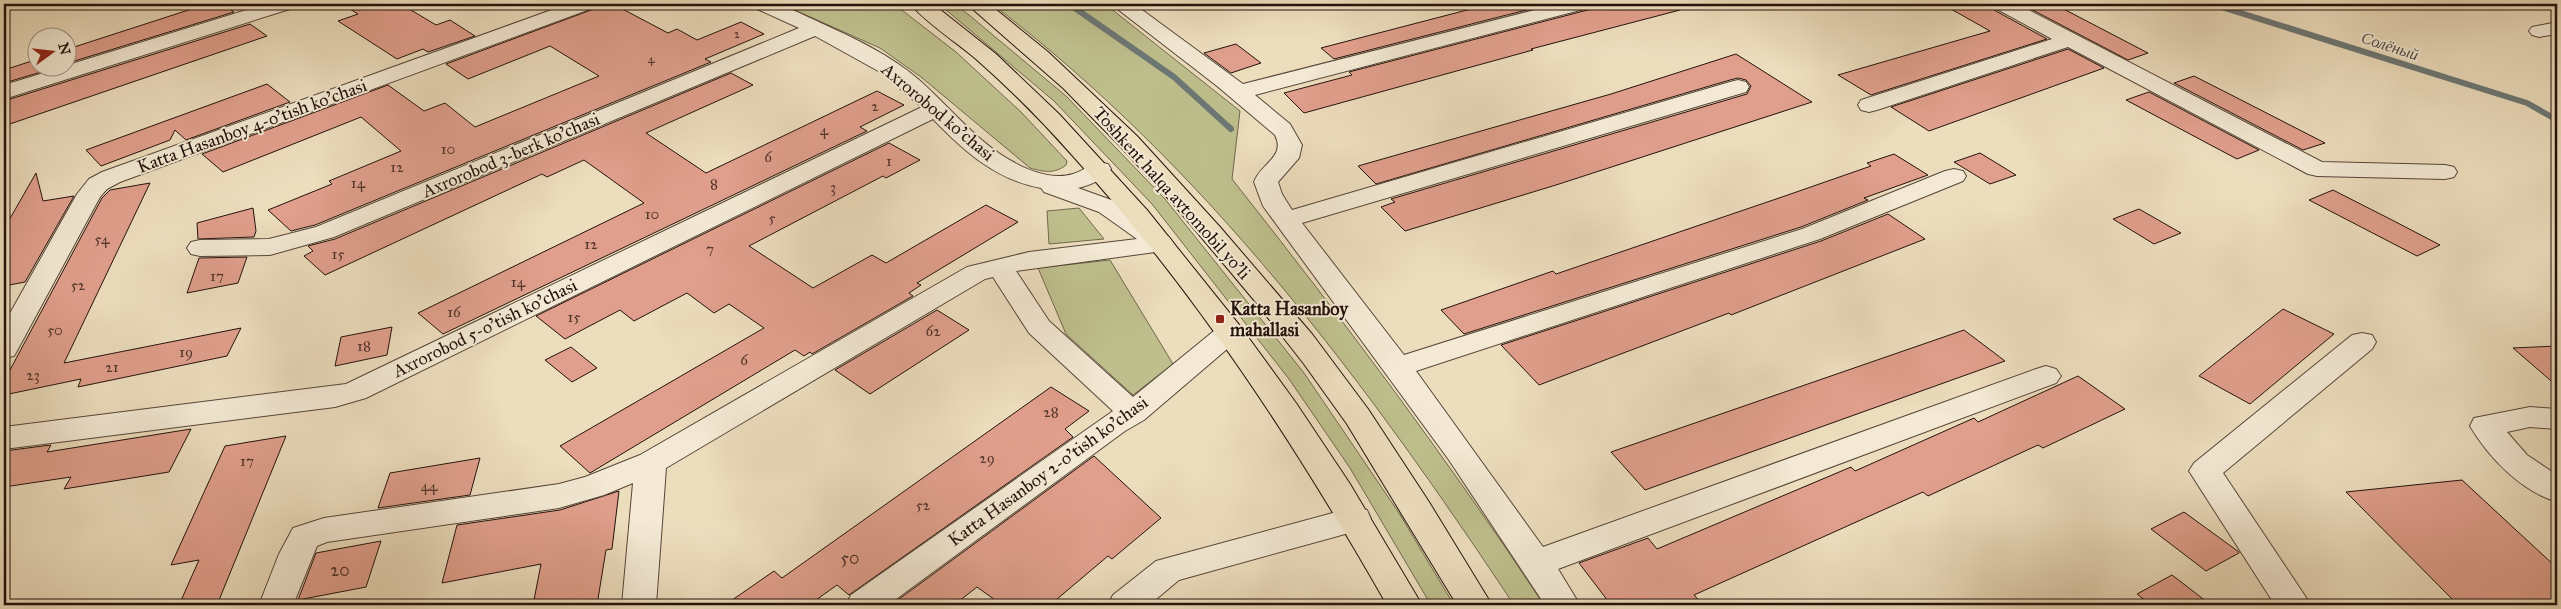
<svg xmlns="http://www.w3.org/2000/svg" width="2561" height="609" font-family="'IM FELL Great Primer',serif">
  <style>
    .green { fill: #bebf8d; stroke: #71684c }
    .lines { fill: none; stroke-linecap: round; stroke-linejoin: round }
    .stream { stroke: #6c7775; stroke-width: 6 }
    .building { fill: #e09f8c; stroke: #24120b }
    .minor-casing { stroke: #564538; stroke-width: 2 }
    .highway-casing { stroke: #24120b; stroke-width: 2 }
    .minor { fill: #f3e9d4; fill-rule: evenodd }
    .highway { fill: #ecddbd; fill-rule: evenodd }
    .poi-dot { fill: #8f2418; stroke: #f3e9d4; stroke-width: 2 }
    .labels { text-anchor: middle; dominant-baseline: central; stroke-width: 4; stroke-linejoin: round; paint-order: stroke }
    .far-number-label { font-size: 12px; fill: #53352b }
    .number-label { font-size: 15px; fill: #53352b }
    .far-water-label { font-size: 16px; font-style: italic; fill: #4e4d49; stroke: #f3e9d4 }
    .street-label { font-size: 18px; fill: #24120b; stroke: #f3e9d4 }
    .poi-label { font-size: 18px; font-weight: bold; fill: #24120b; stroke: #f3e9d4; text-anchor: start }
    .near-number-label { font-size: 18px; fill: #53352b }
  </style>
  <rect width="100%" height="100%" fill="#ecddbd"/>
  <filter id="stains"><feTurbulence type="fractalNoise" baseFrequency=".004" numOctaves="4"/><feColorMatrix values="0 0 0 0 .2 0 0 0 0 .09 0 0 0 0 .02 0 0 0 .5 -.17"/></filter>
  <radialGradient id="worn" r=".72"><stop offset=".6" stop-color="#630" stop-opacity="0"/><stop offset="1" stop-color="#630" stop-opacity=".3"/></radialGradient>
  <g class="green">
    <path d="M781,4H894L956,52L1021,112L1067,161L1066,165C1055,174 1043,172 1030,168L921,77L880,48Z"/>
    <path d="M939,4H954L969,15L1066,96L1165,199L1304,373L1399,513L1454,605H1431L1350,468L1289,379L1152,204L1054,101Z"/>
    <path d="M992,4H1105L1240,111L1232,179C1341,317 1447,458 1544,605H1514C1366,382 1207,168 992,4Z"/>
    <path d="M1079,208L1104,239L1049,244L1047,211Z"/>
    <path d="M1110,260L1173,364L1133,395L1066,334L1038,268Z"/>
  </g>
  <g class="lines">
    <g class="stream">
      <path d="M1069,4L1174,77L1231,129"/>
      <path d="M2212,4L2527,103L2557,120"/>
    </g>
  </g>
  <g class="building">
    <path d="M207,4H223L234,12L68,63V49Z"/>
    <path d="M342,4H401L436,25L450,20L475,36L428,52L423,49L397,59L338,21L358,14Z"/>
    <path d="M607,4H613L668,33L677,29L697,40L741,22L764,34L705,59L711,62L315,225L291,231L268,210L332,184L329,181L401,151L361,117L223,172L202,154L388,85L424,111L445,103L475,127L599,76L550,46L468,79L446,64Z"/>
    <path d="M1490,4L1546,5L1334,59L1321,48Z"/>
    <path d="M1600,4H1679L1680,10L1531,49L1533,50L1304,113L1284,93L1352,75L1349,72L1603,6Z"/>
    <path d="M1942,4H1990L1994,10L2047,39L1871,95L1838,75L1990,31Z"/>
    <path d="M2021,4H2054L2148,53L2128,60Z"/>
    <path d="M250,24L267,36L4,126V101Z"/>
    <path d="M1236,44L1261,63L1231,73L1204,53Z"/>
    <path d="M2068,49L2104,68L1929,131L1891,107Z"/>
    <path d="M1736,54L1812,102L1556,185L1405,231L1381,207L1395,202L1391,199L1747,94L1751,86L1746,80L1738,78L1730,80L1376,184L1358,166L1611,94Z"/>
    <path d="M38,59V68H55L4,83V70Z"/>
    <path d="M731,73L753,85L646,133L706,173L877,91L904,105L860,127L867,131L443,334L418,313L644,203L584,160L547,177L542,174L325,275L304,256L313,251L308,246L335,239Z"/>
    <path d="M2194,76L2249,104L2325,143L2303,150L2174,83Z"/>
    <path d="M267,84L290,102L186,140L175,130L170,140L101,166L86,150Z"/>
    <path d="M2149,92L2259,150L2237,159L2126,100Z"/>
    <path d="M889,143L920,160L886,178L883,176L749,246L813,288L872,255L886,263L986,205L1018,222L917,283L921,285L909,293L913,296L812,354L810,352L804,356L795,350L590,473L560,446L764,328L729,304L714,313L687,293L634,321L620,310L565,339L536,316Z"/>
    <path d="M1980,153L2016,175L1990,184L1954,162Z"/>
    <path d="M1894,154L1928,175L1864,198L1868,200L1801,227L1464,334L1441,310L1553,271L1556,274L1782,197L1871,166L1867,163Z"/>
    <path d="M36,173L43,201L74,196L25,282L4,286V229Z"/>
    <path d="M150,183L64,363L241,328L227,356L78,387L81,379L4,395V383L10,370L102,198L110,190Z"/>
    <path d="M2333,190L2392,220L2440,245L2417,256L2309,200Z"/>
    <path d="M253,208L256,231L254,237L198,239L197,223Z"/>
    <path d="M2139,209L2181,233L2154,244L2113,219Z"/>
    <path d="M1888,214L1925,239L1731,315L1729,313L1539,385L1501,345L1821,241Z"/>
    <path d="M247,257L238,283L187,293L199,258Z"/>
    <path d="M2283,309L2334,334L2250,404L2199,376Z"/>
    <path d="M937,310L969,330L870,394L835,370Z"/>
    <path d="M392,327L387,355L335,366L341,337Z"/>
    <path d="M1964,330L2005,361L1645,490L1611,452Z"/>
    <path d="M2557,346V386L2513,348Z"/>
    <path d="M571,347L597,368L572,382L545,360Z"/>
    <path d="M2078,376L2125,409L2043,448L2038,445L1928,496L1923,492L1694,595L1703,605H1611L1579,563L1648,538L1657,549L1851,467L1855,471L1974,418L1978,422Z"/>
    <path d="M1051,387L1089,411L1065,429L1073,437L849,595L837,585L809,605H725L774,571L782,578Z"/>
    <path d="M191,429L169,472L64,489L71,477L4,487V451L51,445L47,452Z"/>
    <path d="M286,436L217,605H179L199,560L171,565L225,446Z"/>
    <path d="M1094,456L1161,518L1112,559L1108,556L1050,605H1002L977,587L954,605H891Z"/>
    <path d="M480,458L470,495L378,508L390,473Z"/>
    <path d="M2462,480L2557,568V605H2458L2346,492Z"/>
    <path d="M619,491L612,549L606,550L597,605H533L541,564L442,583L457,525L560,510Z"/>
    <path d="M2184,512L2239,552V553L2206,571L2151,529Z"/>
    <path d="M381,541L366,587L298,600L316,553Z"/>
    <path d="M2172,575L2211,605H2151L2137,594Z"/>
  </g>
  <g class="lines">
    <defs>
      <g id="minor">
        <path d="M266,4H296L293,8L4,99V85L60,68H68V65Z"/>
        <path d="M568,4H596L593,8L120,182L107,189L100,197L18,349L14,356L4,358V324L77,194L89,179L102,172Z"/>
        <path d="M752,4C782,2 796,12 823,24C856,39 890,55 918,79C950,107 977,143 1015,163C1031,172 1055,180 1073,174C1087,170 1092,160 1108,164L1111,169C1103,180 1091,185 1078,188L1117,202L1169,237L1174,244L1170,250L1016,271L1049,321L1133,397L1220,326L1230,323L1240,326L1244,332L1240,338L1144,420L1125,431L888,605H846L851,595L1113,411L1029,333L993,277L985,279L666,468L656,605H622L633,483L604,495L559,508L327,542L317,546L293,605H259L279,554L293,528L324,518L559,484L585,477L640,455L967,267L1029,252L1137,239L1099,212L1044,192L1041,188C996,180 964,151 933,119L366,398L335,407L4,449V427L346,384L922,107L880,72L815,36L334,237L270,255L200,256L191,254L187,248L191,242L200,240L269,239L316,227L799,28L755,8Z"/>
        <path d="M1111,4H1134L1243,84L1558,4H1591L1588,8L1255,95L1290,124L1302,145L1299,158L1278,182L1282,194L1292,210L1730,82L1738,80L1746,82L1749,87L1746,92L1302,223L1404,355L1802,229L1945,171L1954,169L1963,171L1966,176L1963,181L1820,239L1416,371L1543,547L2036,369L2046,366L2056,369L2061,376L2056,383L1558,569L1580,605H1545L1449,460L1263,206L1254,182C1261,163 1286,157 1275,135L1217,86Z"/>
        <path d="M1992,4H2017L2322,162L2445,165L2454,167L2457,172L2454,177L2445,179L2317,176L2308,174L2068,47L1877,110L1869,112L1861,110L1858,105L1861,100L2052,39L1995,8Z"/>
        <path d="M2557,22V34L2539,37L2532,35L2529,31L2532,27Z"/>
        <path d="M2362,333L2372,335L2376,342L2372,349L2223,473L2311,605H2275L2189,471L2194,463L2352,335Z"/>
        <path d="M2530,407L2557,409V429L2530,427L2507,432L2527,455L2557,475V502C2521,491 2489,458 2470,426L2474,418Z"/>
        <path d="M1355,507L1367,510L1371,519L1367,528L1179,580L1149,605H1108L1113,595L1156,561Z"/>
      </g>
      <g id="highway">
        <path d="M911,4H933L996,54L1059,114L1147,210L1240,326L1296,403L1350,484L1422,605H1387C1296,445 1196,292 1072,155C1042,121 1010,89 976,59C960,45 921,19 911,4Z"/>
        <path d="M967,4H989L1048,52L1137,136L1220,227L1312,334L1368,409L1429,502L1492,605H1457L1347,424L1304,364L1254,300L1175,206L1120,146L1063,88Z"/>
      </g>
    </defs>
    <use href="#minor" class="minor-casing"/>
    <use href="#highway" class="highway-casing"/>
    <use href="#minor" class="minor"/>
    <use href="#highway" class="highway"/>
  </g>
  <rect class="poi-dot" x="1215" y="314" width="10" height="10" rx="2.5"/>
  <g class="labels">
    <g class="far-number-label">
      <text x="737" y="34">2</text>
      <text x="651" y="59">4</text>
    </g>
    <g class="number-label">
      <text x="875" y="106">2</text>
      <text x="824" y="130">4</text>
      <text x="448" y="149">10</text>
      <text x="768" y="157">6</text>
      <text x="889" y="161">1</text>
      <text x="397" y="167">12</text>
      <text x="358" y="183">14</text>
      <text x="714" y="184">8</text>
      <text x="833" y="187">3</text>
      <text x="652" y="214">10</text>
      <text x="772" y="218">5</text>
      <text x="102" y="239">54</text>
      <text x="591" y="244">12</text>
      <text x="710" y="249">7</text>
      <text x="338" y="254">15</text>
      <text x="217" y="276">17</text>
      <text x="518" y="282">14</text>
      <text x="78" y="285">52</text>
      <text x="454" y="312">16</text>
      <text x="574" y="317">15</text>
      <text x="55" y="330">50</text>
      <text x="933" y="331">62</text>
      <text x="364" y="346">18</text>
      <text x="186" y="352">19</text>
      <text x="744" y="360">6</text>
      <text x="112" y="367">21</text>
      <text x="33" y="375">23</text>
      <text x="1051" y="412">28</text>
      <text x="987" y="458">29</text>
      <text x="247" y="461">17</text>
      <text x="429" y="486">44</text>
      <text x="923" y="505">52</text>
    </g>
    <g class="far-water-label">
      <text transform="translate(2390 46) rotate(18)">Солёный</text>
    </g>
    <g class="street-label">
      <text transform="translate(938 112) rotate(40)">Axrorobod ko'chasi</text>
      <text transform="translate(252 126) rotate(-20)">Katta Hasanboy 4-o'tish ko'chasi</text>
      <text transform="translate(511 155) rotate(-23)">Axrorobod 3-berk ko'chasi</text>
      <text transform="translate(1172 193) rotate(48)">Toshkent halqa avtomobil yo'li</text>
      <text transform="translate(485 328) rotate(-26)">Axrorobod 5-o'tish ko'chasi</text>
      <text transform="translate(1048 471) rotate(-36)">Katta Hasanboy 2-o'tish ko'chasi</text>
    </g>
    <g class="poi-label">
      <text x="1230" y="309">Katta Hasanboy<tspan x="1230" dy="21">mahallasi</tspan></text>
    </g>
    <g class="near-number-label">
      <text x="850" y="558">50</text>
      <text x="340" y="570">20</text>
    </g>
  </g>
  <rect width="2561" height="609" fill="none" stroke="#ecddbd" stroke-width="20"/>
  <rect x="5" y="5" width="2551" height="599" fill="none" stroke="#24120b" stroke-width="2.5"/>
  <rect x="10" y="10" width="2541" height="589" fill="none" stroke="#24120b"/>
  <g transform="translate(52 52) rotate(75)"><circle r="24" fill="#f3e9d4" stroke="#a09384"/>
  <path d="M0-4L9 19L0 12L-9 19Z" fill="#8f2418"/>
  <text y="-8" font-size="14" font-weight="bold" text-anchor="middle" fill="#24120b">N</text>
  </g>
  <rect width="100%" height="100%" filter="url(#stains)"/>
  <rect width="100%" height="100%" fill="url(#worn)"/>
</svg>
